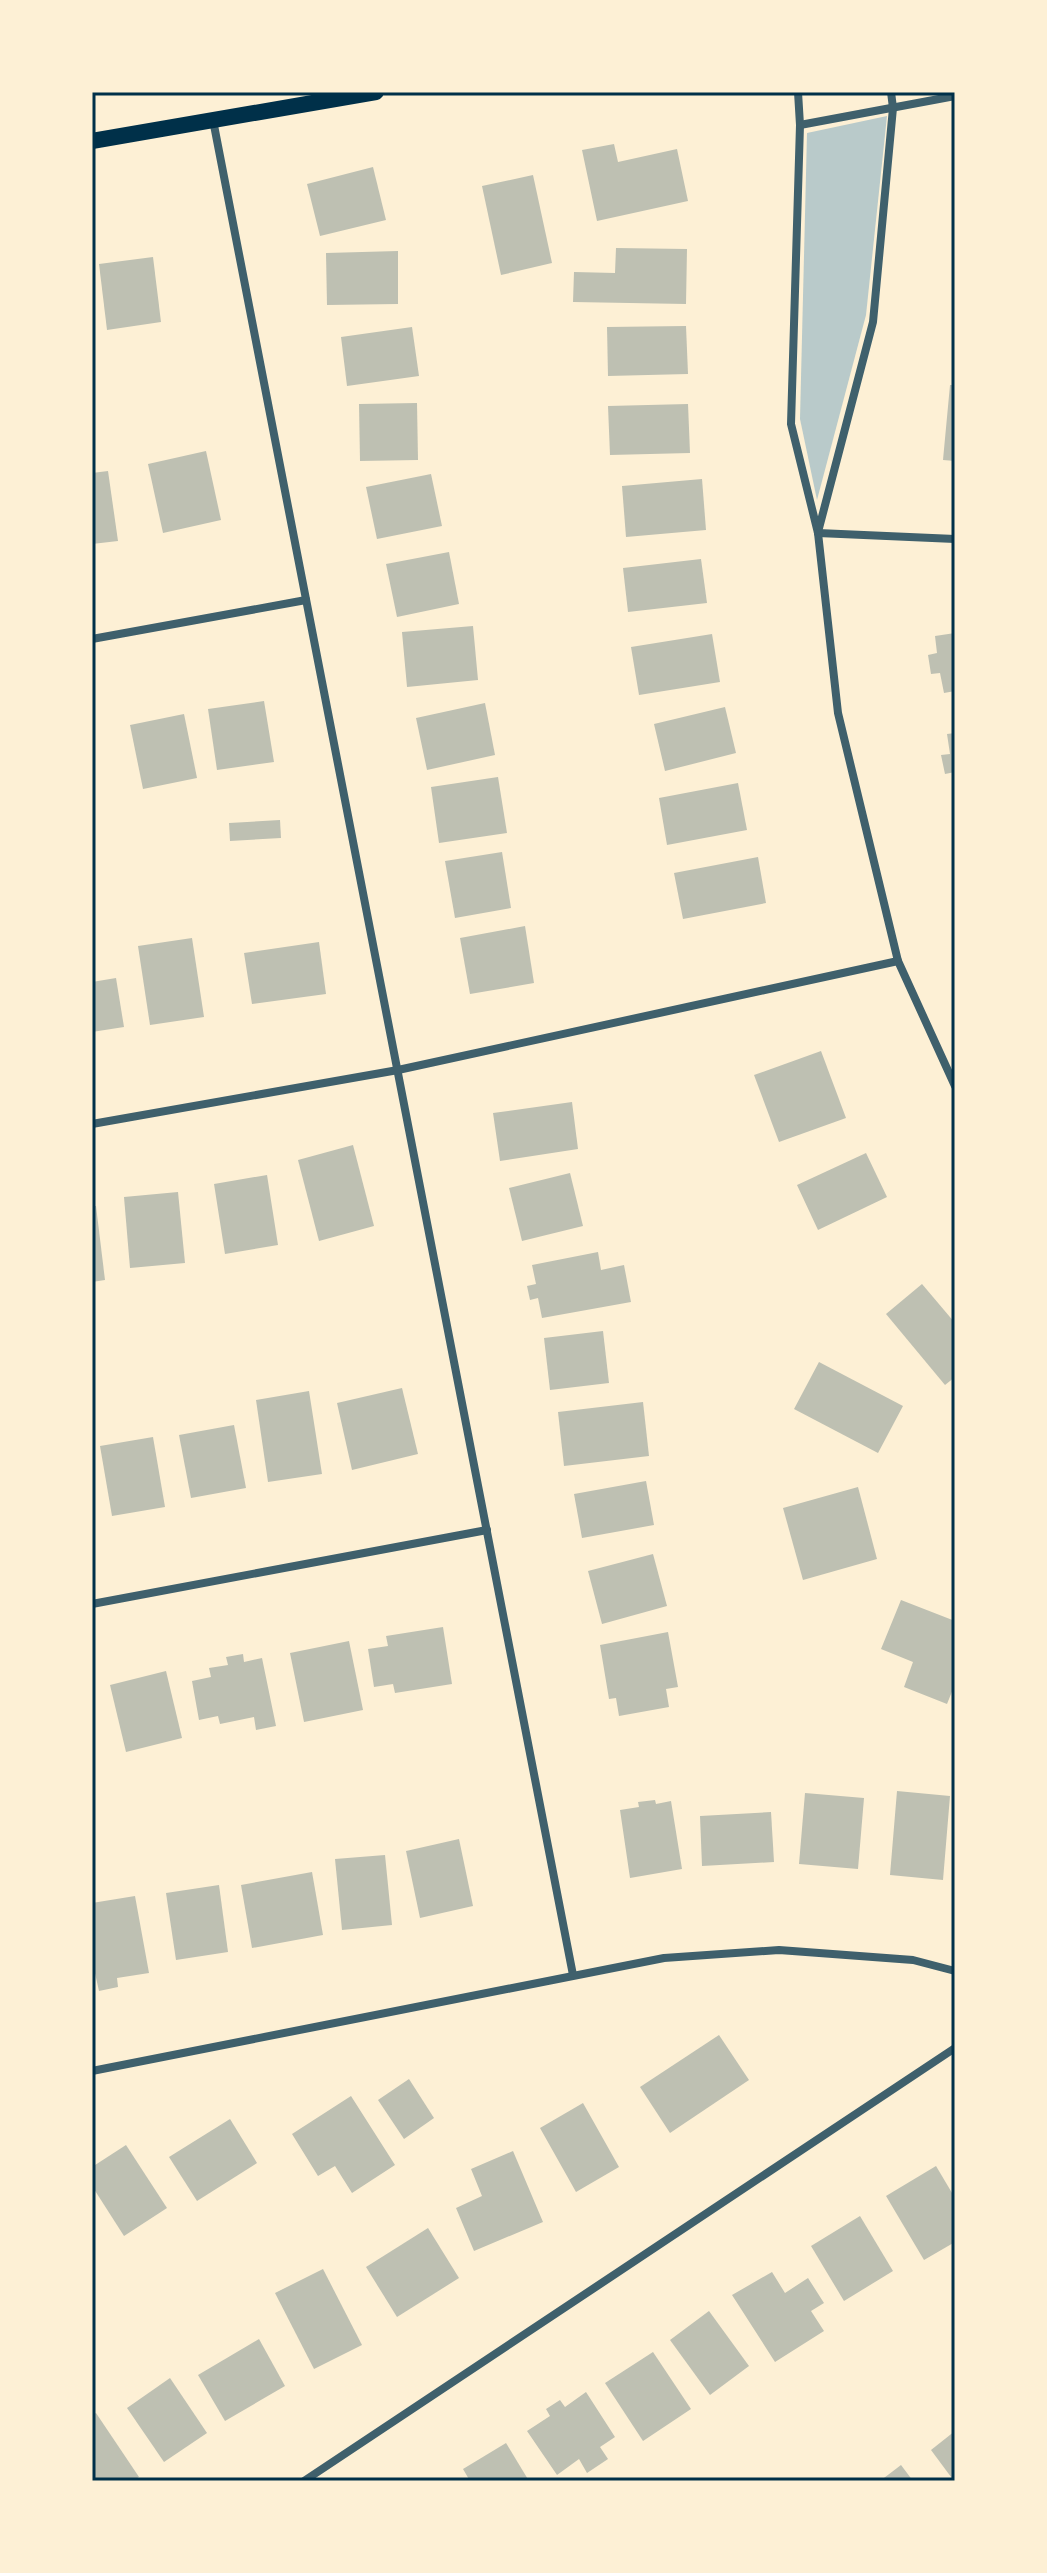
<svg xmlns="http://www.w3.org/2000/svg" width="1047" height="2573" font-family="'Titillium Web',sans-serif">
  <style>
    .green { fill: #b9caca }
    .building { fill: #bec0b2 }
    .lines { fill: none; stroke-linecap: round; stroke-linejoin: round }
    .minor { stroke: #3f606c; stroke-width: 8 }
    .secondary { stroke: #003049; stroke-width: 16 }
    .neatline { fill: none; stroke: #003049; stroke-width: 3 }
  </style>
  <rect width="100%" height="100%" fill="#fdf0d5"/>
  <path class="green" d="M887,116L866,315L817,500L800,419L807,133Z"/>
  <g class="building">
    <path d="M614,144L618,162L677,149L688,201L597,221L582,150Z"/>
    <path d="M373,167L386,220L320,236L307,184Z"/>
    <path d="M533,175L552,263L501,275L482,186Z"/>
    <path d="M616,248L687,249L686,304L573,302L574,272L615,273Z"/>
    <path d="M398,251V304L327,305L326,253Z"/>
    <path d="M153,257L161,322L107,330L99,264Z"/>
    <path d="M686,326L688,374L608,376L607,327Z"/>
    <path d="M412,327L419,376L347,386L341,337Z"/>
    <path d="M950,385H955V461L943,460Z"/>
    <path d="M417,403L418,460L360,461L359,404Z"/>
    <path d="M688,404L690,453L610,455L608,406Z"/>
    <path d="M206,451L221,520L163,533L148,464Z"/>
    <path d="M108,471L118,541L92,544V473Z"/>
    <path d="M431,474L442,526L377,539L366,487Z"/>
    <path d="M702,479L706,530L626,537L622,486Z"/>
    <path d="M449,552L459,604L397,617L386,564Z"/>
    <path d="M701,559L707,603L628,612L623,568Z"/>
    <path d="M473,626L478,680L407,687L402,632Z"/>
    <path d="M955,633V691L944,693L940,673L931,674L928,655L937,653L935,636Z"/>
    <path d="M712,634L720,682L639,695L631,647Z"/>
    <path d="M264,701L274,762L217,770L208,709Z"/>
    <path d="M485,703L495,755L427,770L416,718Z"/>
    <path d="M725,707L736,753L665,771L654,724Z"/>
    <path d="M184,714L197,778L143,789L130,725Z"/>
    <path d="M955,733V772L945,774L941,755L950,754L947,734Z"/>
    <path d="M498,777L507,833L439,843L431,787Z"/>
    <path d="M738,783L747,830L667,845L659,798Z"/>
    <path d="M280,820L281,838L230,841L229,823Z"/>
    <path d="M502,852L511,908L455,918L445,861Z"/>
    <path d="M758,857L766,903L683,919L674,873Z"/>
    <path d="M525,926L534,983L470,994L460,938Z"/>
    <path d="M192,938L204,1017L150,1025L138,946Z"/>
    <path d="M319,942L326,994L252,1004L244,953Z"/>
    <path d="M116,978L124,1027L92,1032V982Z"/>
    <path d="M821,1051L846,1118L779,1142L754,1075Z"/>
    <path d="M572,1102L578,1149L500,1161L493,1113Z"/>
    <path d="M353,1145L374,1226L319,1241L298,1160Z"/>
    <path d="M866,1153L887,1197L818,1230L797,1185Z"/>
    <path d="M570,1173L583,1226L522,1241L509,1188Z"/>
    <path d="M267,1175L278,1245L225,1254L214,1184Z"/>
    <path d="M178,1192L185,1263L130,1268L124,1197Z"/>
    <path d="M92,1206H96L105,1280L92,1282Z"/>
    <path d="M598,1252L601,1270L624,1265L631,1302L542,1318L538,1298L530,1300L527,1286L536,1284L532,1265Z"/>
    <path d="M922,1284L955,1323V1377L945,1385L886,1314Z"/>
    <path d="M603,1331L609,1383L550,1390L544,1338Z"/>
    <path d="M819,1362L903,1406L878,1453L794,1409Z"/>
    <path d="M402,1388L418,1454L352,1470L337,1403Z"/>
    <path d="M309,1391L322,1474L268,1482L256,1400Z"/>
    <path d="M643,1402L649,1456L564,1466L558,1412Z"/>
    <path d="M234,1425L246,1488L191,1498L179,1435Z"/>
    <path d="M153,1437L165,1507L112,1516L100,1446Z"/>
    <path d="M646,1481L654,1525L582,1538L574,1494Z"/>
    <path d="M858,1487L877,1559L803,1580L783,1508Z"/>
    <path d="M653,1554L667,1606L602,1624L588,1571Z"/>
    <path d="M901,1600L955,1621V1684L947,1704L904,1687L913,1662L881,1649Z"/>
    <path d="M443,1627L452,1684L395,1693L393,1684L374,1687L368,1649L388,1646L386,1636Z"/>
    <path d="M668,1632L678,1687L666,1689L669,1707L619,1716L616,1698L609,1699L600,1645Z"/>
    <path d="M349,1641L363,1710L304,1722L290,1653Z"/>
    <path d="M243,1654L244,1662L262,1658L276,1726L256,1730L254,1717L220,1724L218,1716L199,1720L192,1681L211,1677L209,1668L228,1665L226,1657Z"/>
    <path d="M166,1671L182,1738L126,1752L110,1685Z"/>
    <path d="M897,1791L950,1796L943,1880L890,1875Z"/>
    <path d="M805,1793L864,1798L858,1869L799,1864Z"/>
    <path d="M655,1800L656,1804L671,1801L682,1869L630,1878L620,1810L639,1807L638,1802Z"/>
    <path d="M771,1812L774,1862L702,1866L700,1816Z"/>
    <path d="M459,1839L473,1906L420,1918L406,1851Z"/>
    <path d="M385,1855L392,1925L342,1930L335,1859Z"/>
    <path d="M312,1872L323,1935L252,1948L241,1885Z"/>
    <path d="M219,1885L228,1952L176,1960L166,1893Z"/>
    <path d="M135,1896L149,1973L117,1978L118,1987L99,1991L92,1960V1903Z"/>
    <path d="M719,2035L749,2080L670,2133L640,2087Z"/>
    <path d="M409,2079L434,2118L404,2139L378,2100Z"/>
    <path d="M351,2096L395,2165L352,2193L335,2166L318,2176L292,2134Z"/>
    <path d="M583,2103L619,2167L576,2192L540,2128Z"/>
    <path d="M230,2119L257,2163L197,2201L169,2157Z"/>
    <path d="M126,2145L167,2208L124,2236L92,2186V2167Z"/>
    <path d="M513,2151L543,2222L474,2251L456,2208L482,2196L471,2169Z"/>
    <path d="M936,2166L955,2198V2242L924,2260L886,2196Z"/>
    <path d="M860,2216L893,2271L844,2301L811,2246Z"/>
    <path d="M428,2228L459,2278L397,2317L366,2267Z"/>
    <path d="M323,2269L362,2345L314,2369L275,2293Z"/>
    <path d="M772,2272L785,2293L808,2278L824,2303L811,2311L824,2331L775,2362L732,2295Z"/>
    <path d="M709,2311L749,2366L710,2395L670,2340Z"/>
    <path d="M259,2339L285,2386L225,2421L198,2375Z"/>
    <path d="M653,2352L691,2409L643,2441L605,2383Z"/>
    <path d="M170,2378L207,2433L164,2462L127,2408Z"/>
    <path d="M586,2392L615,2437L600,2447L608,2459L587,2473L579,2459L557,2475L527,2431L550,2416L546,2409L560,2400L565,2407Z"/>
    <path d="M96,2413L139,2477L132,2481H92V2415Z"/>
    <path d="M955,2431V2481H954L931,2450Z"/>
    <path d="M506,2443L529,2481H470L463,2469Z"/>
    <path d="M901,2465L913,2481H880Z"/>
  </g>
  <g class="lines">
    <g class="minor">
      <path d="M798,92L800,125L791,424L818,533L838,713L898,961L955,1086"/>
      <path d="M213,120L573,1975"/>
      <path d="M800,125L955,96"/>
      <path d="M818,532L873,322L893,108L891,92"/>
      <path d="M818,533L955,539"/>
      <path d="M92,639L306,600"/>
      <path d="M92,1124L398,1070L898,961"/>
      <path d="M92,1604L487,1530"/>
      <path d="M92,2071L664,1958L779,1950L913,1960L955,1971"/>
      <path d="M304,2481L955,2048"/>
    </g>
    <path class="secondary" d="M92,141L376,92"/>
  </g>
  <rect width="1047" height="2573" fill="none" stroke="#fdf0d5" stroke-width="188"/>
  <rect x="94" y="94" width="859" height="2385" class="neatline"/>
</svg>
